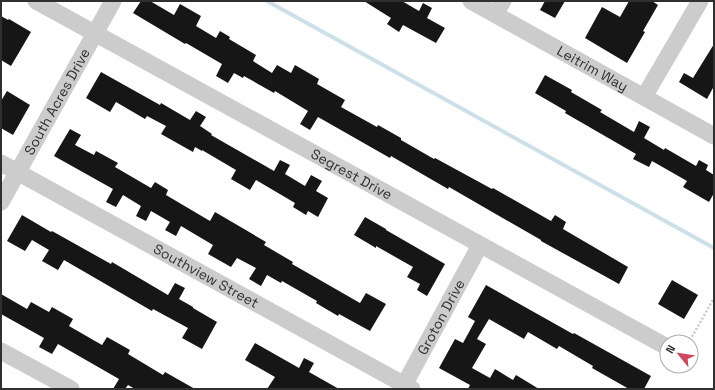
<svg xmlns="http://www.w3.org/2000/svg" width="715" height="390" font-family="'Space Grotesk',sans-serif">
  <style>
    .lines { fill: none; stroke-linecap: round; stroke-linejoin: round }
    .stream { stroke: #cde0e8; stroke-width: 4 }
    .building { fill: #161616 }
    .path { stroke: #c9c9c9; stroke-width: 2.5; stroke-dasharray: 2 2; stroke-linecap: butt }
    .minor { stroke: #ccc; stroke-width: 17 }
    .labels { text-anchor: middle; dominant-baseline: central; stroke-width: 4; stroke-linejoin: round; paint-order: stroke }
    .street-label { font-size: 14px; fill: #2f2f2f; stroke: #fff }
  </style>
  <rect width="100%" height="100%" fill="#fff"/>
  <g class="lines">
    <path class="stream" d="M267,1L714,248"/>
  </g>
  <g class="building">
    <path d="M141,1H150L174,15L180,4L201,16L196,26L216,38L220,31L230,37L229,39L256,55L253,61L272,73L277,65L291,73L295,65L319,79L317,84L345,100L341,107L377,127L378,125L401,138V140L434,159L435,158L492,189L493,188L551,221L555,215L566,222L563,229L628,267L619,284L541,241V240L449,187L448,189L391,156L390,158L318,117L310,130L300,124L308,111L275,91L274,93L244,76L243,78L234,73L228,83L216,76L222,64L186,43L185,44L133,13Z"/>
    <path d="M364,1H402L419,11L423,3L432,8L427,18L445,28L436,43L403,25L399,32L387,24L391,18Z"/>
    <path d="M545,1H565L555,18L540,10Z"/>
    <path d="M629,1H652L658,5L643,31L645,32L627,63L585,38L602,7L620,17Z"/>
    <path d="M1,16L8,20L9,19L31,32L11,66L1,60Z"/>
    <path d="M714,44V86L707,99L679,82L684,73L693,78Z"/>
    <path d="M101,72L160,105L161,103L190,120L196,111L206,117L200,126L212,134L211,135L274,171L280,160L290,165L285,174L305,186L311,175L322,181L316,191L328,198L318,217L308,211L306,215L293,207L295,203L256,180L250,190L231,179L236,170L202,150V151L195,147L193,152L161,134L166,126L147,116L145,119L116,102L110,112L86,98Z"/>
    <path d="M545,75L572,90L571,92L602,110L600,112L634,132L639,121L650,127L644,138L664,150L665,148L696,166L699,160L708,165L706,170L714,175V193L709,202L683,187L687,181L652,161L649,167L633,159L636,154L565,113L566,111L535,93Z"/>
    <path d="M7,91L30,105L13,135L1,128V101Z"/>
    <path d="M70,129L81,135L75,145L94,155L96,151L118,163L115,167L151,188L155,182L168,190L166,195L210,221L215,212L266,242L264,245L293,262L292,264L360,303L366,293L386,304L370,331L339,314L338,316L316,303L317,301L282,281L281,283L267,275L261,286L249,279L256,268L237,258L231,267L208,254L213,245L181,226L176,236L165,230L170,222L151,211L146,221L136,216L141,206L123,195L116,207L106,202L113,189L54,156Z"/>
    <path d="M22,215L51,232L52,231L111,264L112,262L168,295L175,283L185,288L179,299L193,307V308L217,322L202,349L182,338L188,328L153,309L152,311L64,260L58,270L42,261L49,250L32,240L25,251L7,241Z"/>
    <path d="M365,217L386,229V230L445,264L427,296L417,290L420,284L407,277L413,267L376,246V248L354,235Z"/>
    <path d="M672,280L698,295L684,319L658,304Z"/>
    <path d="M486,285L573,334L574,333L651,376L644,389H629L592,368L593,366L559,346L557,349L528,332L524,339L489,319L477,339L486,344L472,368L490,378L495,369L513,380L516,375L539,389H468L470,385L439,368L455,339L463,343L475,321L468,317Z"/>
    <path d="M1,294L27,309L31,302L49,312L52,307L73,319L69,326L102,345L107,337L130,350L128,354L163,375L165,372L195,389H135L128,385L125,389H113L119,379L58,344L52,354L39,347L44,338L1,314Z"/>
    <path d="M255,343L299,368L304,358L314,363L309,372L339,389H267L275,377L245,360Z"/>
  </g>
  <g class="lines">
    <path class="path" d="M686,342L690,339L693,335L714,298"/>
    <g class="minor">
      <path id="s1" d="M36,1L667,347"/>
      <path id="s2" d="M471,1L714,136"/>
      <path d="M495,14L503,1"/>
      <path d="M644,97L700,1"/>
      <path id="s3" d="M1,163L412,389"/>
      <path id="s4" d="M1,202L113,1"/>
      <path d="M1,351L71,389"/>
      <path id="s5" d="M402,389L480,245"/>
    </g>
  </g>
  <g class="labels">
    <g class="street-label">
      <text stroke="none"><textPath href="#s2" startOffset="139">Leitrim Way</textPath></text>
      <text stroke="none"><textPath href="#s4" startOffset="115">South Acres Drive</textPath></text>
      <text stroke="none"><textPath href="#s1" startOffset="360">Segrest Drive</textPath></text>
      <text stroke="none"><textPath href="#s3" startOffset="234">Southview Street</textPath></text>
      <text stroke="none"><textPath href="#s5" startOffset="82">Groton Drive</textPath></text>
    </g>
  </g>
  <rect width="715" height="390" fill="none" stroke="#2f2f2f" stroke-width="4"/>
  <g transform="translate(679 354) rotate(300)"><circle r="19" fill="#ffffff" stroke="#acacac"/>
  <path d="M0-3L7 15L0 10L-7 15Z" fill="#d1465c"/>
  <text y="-6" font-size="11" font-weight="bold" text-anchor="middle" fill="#2f2f2f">N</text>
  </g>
</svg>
